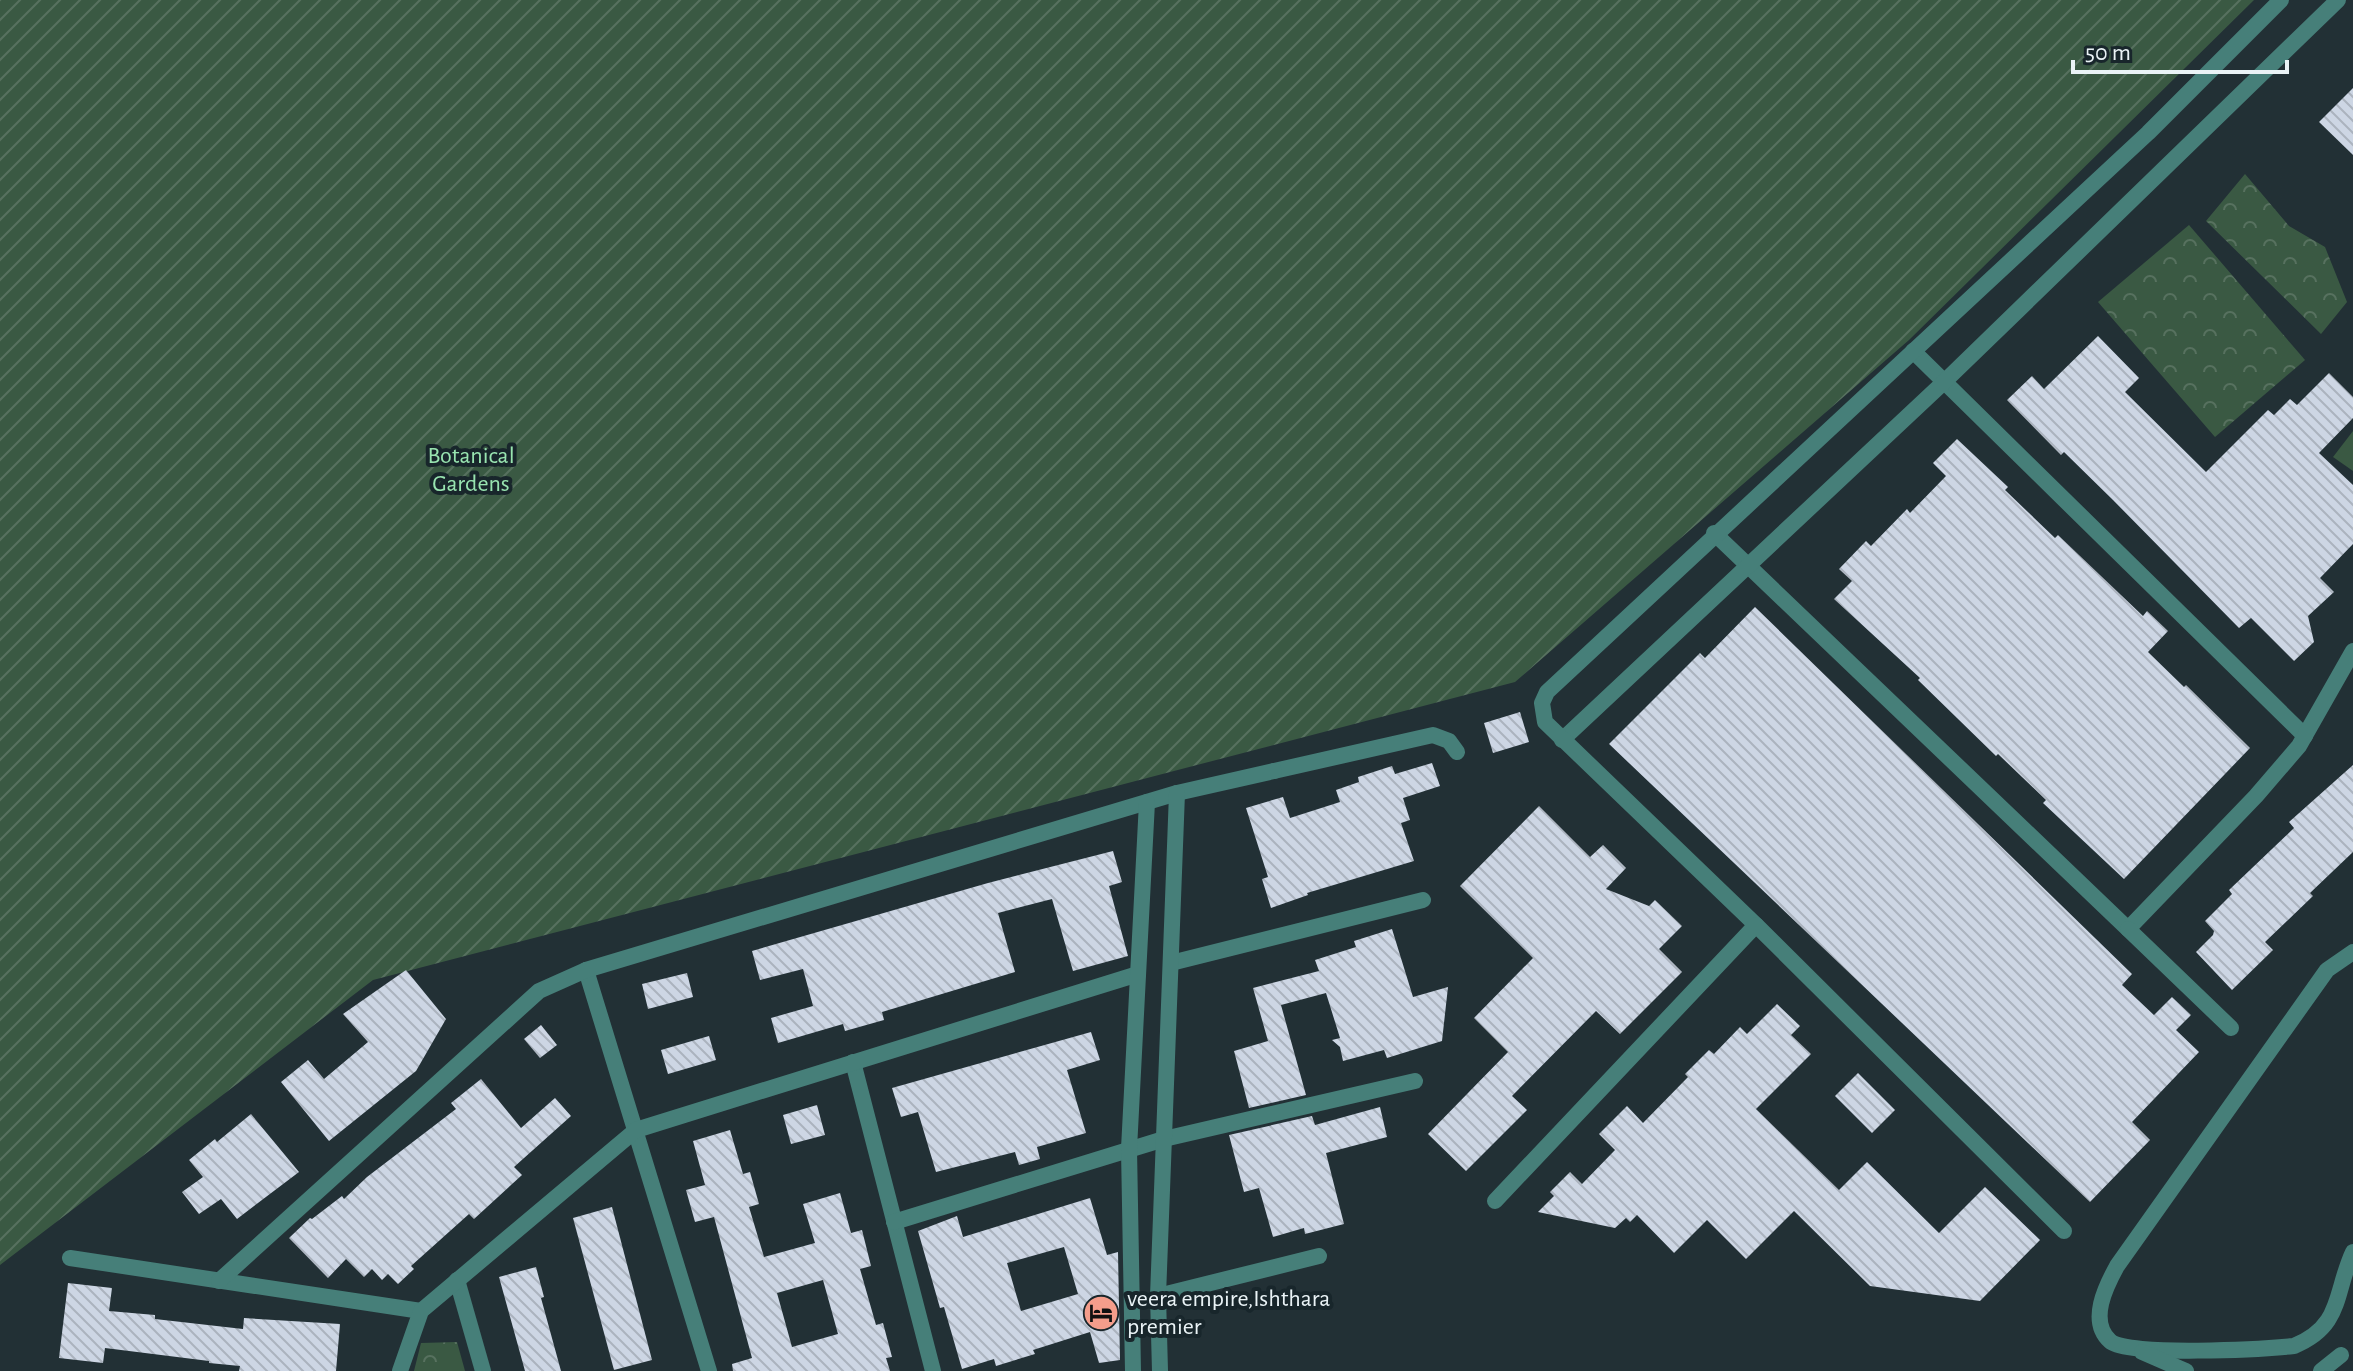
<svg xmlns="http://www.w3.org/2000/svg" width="2353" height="1371" font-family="'Alegreya Sans',sans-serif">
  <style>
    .park { fill: url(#park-crowns) }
    .garden { fill: url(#garden-furrows) }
    .pitch { fill: #3a5943 }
    .building { fill: url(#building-back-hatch); fill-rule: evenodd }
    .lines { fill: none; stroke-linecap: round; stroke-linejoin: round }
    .service { stroke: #467f79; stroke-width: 16 }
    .minor { stroke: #467f79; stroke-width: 16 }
    .labels { text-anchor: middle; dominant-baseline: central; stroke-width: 8; stroke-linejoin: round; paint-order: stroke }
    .park-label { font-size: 24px; fill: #98e4b0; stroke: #18262b }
    .poi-label { font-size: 24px; fill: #eaf3f6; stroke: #18262b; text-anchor: start }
  </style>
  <defs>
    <pattern id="park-crowns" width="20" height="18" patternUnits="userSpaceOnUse" patternTransform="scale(2)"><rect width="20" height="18" fill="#3a5943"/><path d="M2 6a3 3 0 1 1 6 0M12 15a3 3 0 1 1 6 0" fill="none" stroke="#57715f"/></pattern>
    <pattern id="garden-furrows" width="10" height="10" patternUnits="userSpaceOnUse" patternTransform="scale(2)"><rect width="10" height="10" fill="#3a5943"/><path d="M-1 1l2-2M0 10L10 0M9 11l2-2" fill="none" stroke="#57715f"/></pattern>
    <pattern id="building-back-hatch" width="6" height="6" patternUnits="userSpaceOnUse" patternTransform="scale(2)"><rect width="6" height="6" fill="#cdd6e4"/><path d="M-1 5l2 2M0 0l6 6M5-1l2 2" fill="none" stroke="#abb3be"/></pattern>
  </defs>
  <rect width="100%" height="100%" fill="#223035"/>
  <g class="park">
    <path d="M2245,174L2289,226L2325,247L2347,302L2321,334L2206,221Z"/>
    <path d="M2189,225L2305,360L2215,437L2098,302Z"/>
    <path d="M457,1342L465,1371H414L421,1343Z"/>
  </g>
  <path class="garden" d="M0,0H2254L1909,340L1515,682L373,980L0,1265Z"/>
  <path class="pitch" d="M2353,431V471L2333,457Z"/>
  <g class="building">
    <path d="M2353,88V155L2319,122Z"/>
    <path d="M2098,336L2139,378L2125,392L2206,472L2268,410L2274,415L2290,399L2297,405L2329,373L2353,397V418L2319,453L2353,485V544L2320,578L2334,592L2308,616L2314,642L2294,661L2251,618L2239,628L2113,500L2064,452L2061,455L2007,400L2032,376L2044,389Z"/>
    <path d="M1957,439L2008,487L2005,490L2055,538L2058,535L2143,616L2147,611L2168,631L2148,652L2184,687L2186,685L2250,748L2124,879L2043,803L2046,800L1998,754L1996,756L1918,680L1920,678L1834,599L1852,581L1839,569L1866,541L1871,546L1907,509L1910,513L1946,476L1933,463Z"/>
    <path d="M1755,607L2132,974L2122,985L2154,1015L2172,997L2191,1015L2176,1030L2199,1052L2132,1122L2150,1140L2090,1202L1609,744L1700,653L1705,658Z"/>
    <path d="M1520,712L1529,742L1493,753L1484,723Z"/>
    <path d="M1432,763L1440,786L1403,798L1410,820L1401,823L1414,861L1307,893L1308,895L1271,908L1262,879L1268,877L1246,808L1283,797L1290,818L1340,802L1336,790L1359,782L1358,777L1392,766L1395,774Z"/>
    <path d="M2353,765V852L2310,893L2313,896L2265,942L2273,950L2232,990L2196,952L2213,935L2214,931L2205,921L2232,894L2229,890L2294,828L2289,822Z"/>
    <path d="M1539,806L1590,857L1603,845L1626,868L1606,889L1649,906L1655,900L1682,926L1659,949L1682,972L1620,1034L1596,1011L1512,1096L1527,1110L1466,1171L1428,1134L1508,1052L1474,1018L1533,958L1460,886Z"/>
    <path d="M1113,851L1122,882L1109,886L1128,956L1073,971L1052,899L998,913L1015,972L882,1012L884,1020L845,1031L843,1024L778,1043L771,1018L813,1006L803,969L760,980L752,951L988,883Z"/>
    <path d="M1392,929L1413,997L1448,987L1442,1041L1387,1058L1384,1050L1343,1061L1340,1047L1332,1040L1340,1038L1326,993L1281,1005L1306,1095L1249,1108L1234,1051L1268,1041L1253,988L1319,971L1315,960L1356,947L1354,941Z"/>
    <path d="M406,970L446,1019L416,1071L329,1141L281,1082L308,1060L324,1079L368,1042L343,1014Z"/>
    <path d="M687,973L693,997L648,1009L642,984Z"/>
    <path d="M1777,1004L1800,1026L1791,1035L1811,1054L1756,1109L1839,1190L1867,1162L1939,1233L1985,1187L2040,1240L1980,1301L1870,1286L1794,1211L1746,1259L1707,1220L1674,1253L1637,1215L1630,1222L1626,1218L1615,1228L1538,1212L1554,1196L1550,1192L1570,1172L1582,1184L1615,1150L1599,1134L1627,1106L1643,1123L1688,1077L1685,1074L1709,1050L1714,1054L1740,1027L1747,1034Z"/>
    <path d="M541,1025L557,1045L540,1058L524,1039Z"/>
    <path d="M1091,1032L1100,1060L1067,1070L1086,1133L1037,1147L1040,1159L1019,1165L1015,1152L936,1172L918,1112L901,1117L892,1088Z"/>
    <path d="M709,1036L716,1060L668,1074L661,1050Z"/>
    <path d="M1858,1073L1895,1110L1872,1133L1835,1096Z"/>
    <path d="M481,1079L521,1128L555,1098L571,1116L514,1167L522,1175L474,1219L469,1214L411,1266L414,1269L398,1284L388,1274L382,1280L372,1269L364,1277L346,1259L328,1278L289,1238L310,1218L312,1219L342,1196L344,1199L367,1177L456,1109L451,1103Z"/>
    <path d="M817,1105L825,1135L791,1144L783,1115Z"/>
    <path d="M1380,1107L1387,1137L1326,1153L1344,1224L1305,1234L1304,1228L1273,1237L1259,1188L1244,1192L1229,1135L1312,1116L1315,1125Z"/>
    <path d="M251,1114L299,1172L237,1219L221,1199L199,1214L182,1192L203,1177L189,1160L215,1139L217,1142Z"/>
    <path d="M730,1130L743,1174L750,1172L759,1204L749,1207L764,1257L815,1243L803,1204L840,1193L851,1233L862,1230L871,1266L860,1269L876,1325L883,1323L892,1357L886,1358L890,1371H733L732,1364L752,1358L714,1217L695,1222L686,1190L705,1185L693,1141ZM823,1280L838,1334L792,1347L777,1293Z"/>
    <path d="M1090,1198L1107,1255L1118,1252L1120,1360L1099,1363L1090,1332L1033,1350L1035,1354L996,1366L994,1359L962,1369L944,1307L940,1308L918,1231L957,1216L963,1237ZM1064,1247L1078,1294L1021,1311L1007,1263Z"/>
    <path d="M612,1207L652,1360L614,1370L573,1218Z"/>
    <path d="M536,1267L544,1297L541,1298L561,1371H525L499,1277Z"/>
    <path d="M68,1283L112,1288L109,1311L155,1315V1319L243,1329L244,1318L340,1324L336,1371H239L240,1366L209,1363V1361L105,1348L103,1363L59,1358Z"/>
  </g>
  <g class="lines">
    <path class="service" d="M1274,771L1433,735L1449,741L1457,752"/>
    <g class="minor">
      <path d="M1913,351L2305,736"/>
      <path d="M1714,533L2128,929L2256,796L2299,746L2353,651"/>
      <path d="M1562,740L1944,382L2338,0"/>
      <path d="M1756,925L1545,722L1542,703L1547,692L2148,133L2281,0"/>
      <path d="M2128,929L2231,1028"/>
      <path d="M2353,952L2327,970L2117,1266C2106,1286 2088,1321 2110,1341C2127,1357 2266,1349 2294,1346C2343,1326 2334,1293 2353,1252"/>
      <path d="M1171,963L1423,900"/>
      <path d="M586,970L709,1371"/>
      <path d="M853,1062L933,1371"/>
      <path d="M1495,1201L1756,925L2064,1231"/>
      <path d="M894,1222L1164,1139L1415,1081"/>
      <path d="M70,1258L421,1311"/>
      <path d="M457,1280L483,1371"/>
      <path d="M219,1281L539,991L586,970L1177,793L1274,771"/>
      <path d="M1158,1296L1319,1256"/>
      <path d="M2142,1352L2186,1371"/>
      <path d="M400,1371L421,1311L636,1130L1138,974"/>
      <path d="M1133,1371L1129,1149L1147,802"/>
      <path d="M1160,1371L1158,1296L1177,793"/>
      <path d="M2321,1371L2341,1355"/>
    </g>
  </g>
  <defs>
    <symbol id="hotel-disc" viewBox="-11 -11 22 22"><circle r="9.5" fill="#f49d8b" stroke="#18262b"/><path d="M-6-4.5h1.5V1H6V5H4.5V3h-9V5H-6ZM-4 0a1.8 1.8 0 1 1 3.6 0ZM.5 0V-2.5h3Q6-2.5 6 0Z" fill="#111"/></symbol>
  </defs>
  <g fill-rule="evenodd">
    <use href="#hotel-disc" x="1081" y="1293" width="40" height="40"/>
  </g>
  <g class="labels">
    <g class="park-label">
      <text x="471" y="456">Botanical<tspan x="471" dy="28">Gardens</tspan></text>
    </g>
    <g class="poi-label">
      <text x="1127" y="1299">veera empire,Ishthara<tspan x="1127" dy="28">premier</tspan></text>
    </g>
  </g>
  <path d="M2073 60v12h214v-12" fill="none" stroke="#eaf3f6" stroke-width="4"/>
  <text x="2085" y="60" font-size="24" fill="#eaf3f6" stroke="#18262b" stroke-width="6" paint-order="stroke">50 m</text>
</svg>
